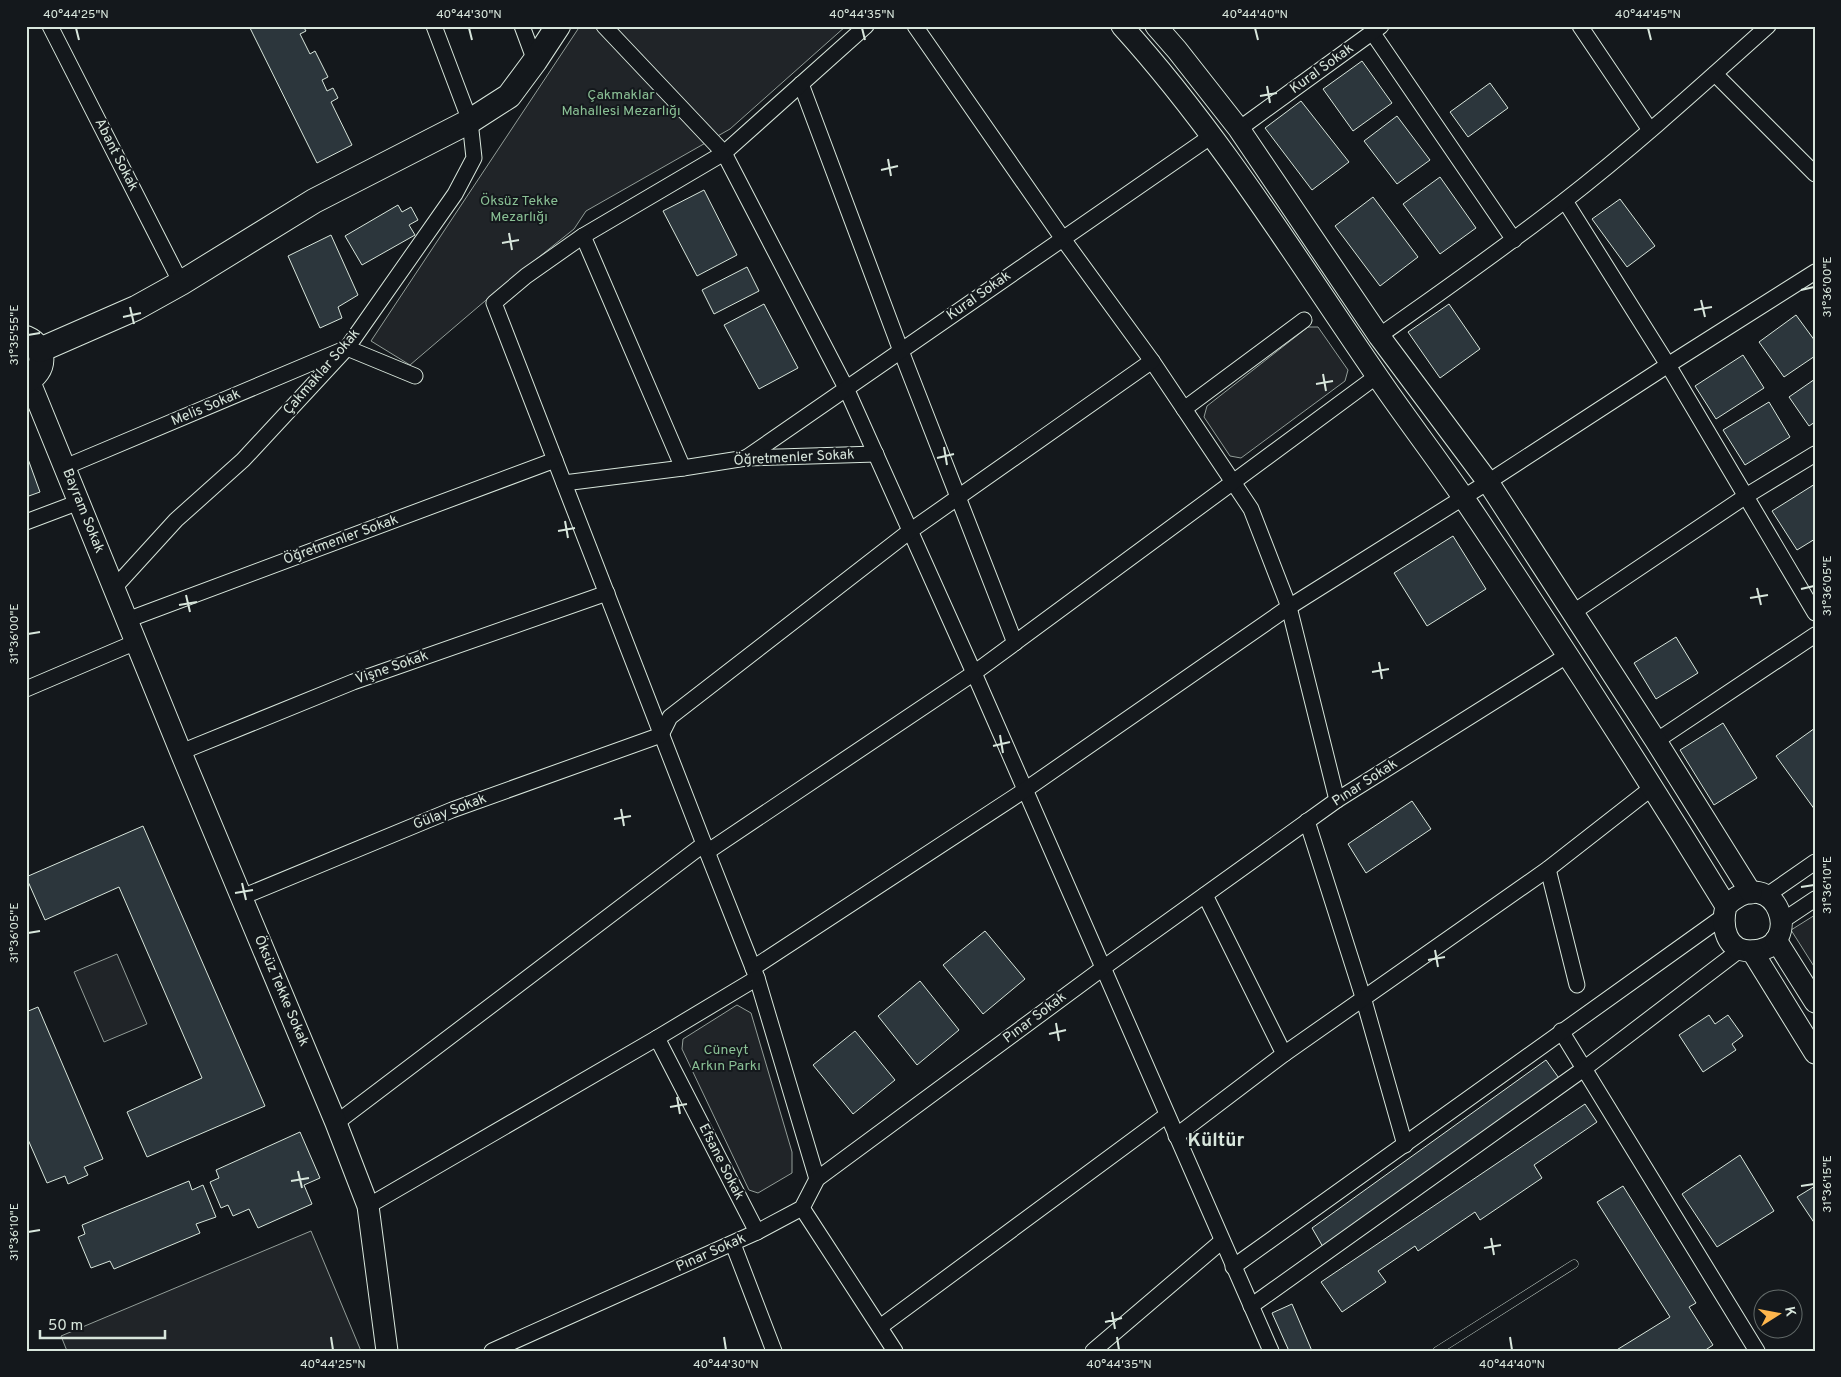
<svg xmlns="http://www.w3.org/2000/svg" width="1841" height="1377" font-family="Overpass,sans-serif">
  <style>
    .green { fill: #202428; stroke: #939e99 }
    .building { fill: #2c363c; stroke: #d8e6dc }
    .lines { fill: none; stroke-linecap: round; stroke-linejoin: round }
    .service-casing { stroke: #d8e6dc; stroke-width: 9 }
    .minor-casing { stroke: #d8e6dc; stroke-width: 17 }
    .secondary-casing { stroke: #d8e6dc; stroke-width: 23 }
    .primary-casing { stroke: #d8e6dc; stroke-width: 26 }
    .service { stroke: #14181c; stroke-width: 8 }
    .minor { stroke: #14181c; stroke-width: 15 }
    .secondary { stroke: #14181c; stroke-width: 21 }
    .primary { stroke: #14181c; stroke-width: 24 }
    .ticks { fill: none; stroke: #d8e6dc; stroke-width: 2 }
    .labels { text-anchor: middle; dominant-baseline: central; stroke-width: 4; stroke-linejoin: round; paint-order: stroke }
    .street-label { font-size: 14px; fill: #d8e6dc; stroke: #14181c }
    .park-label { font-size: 14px; fill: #8ac095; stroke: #14181c }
    .district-label { font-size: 19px; font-weight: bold; fill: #d8e6dc; stroke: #14181c }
    .neatline { fill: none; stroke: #d8e6dc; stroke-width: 2 }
    .ticks-label { font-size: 12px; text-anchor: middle; fill: #d8e6dc }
  </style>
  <rect width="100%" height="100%" fill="#14181c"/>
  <g class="green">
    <path d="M580,26H846L730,129L586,211L574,229L499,289L410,365L371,341Z"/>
    <path d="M1308,327H1318L1348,370L1345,381L1241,458L1230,456L1204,417L1207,406Z"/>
    <path d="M1815,915V968L1791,930Z"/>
    <path d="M117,954L147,1024L104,1042L74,972Z"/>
    <path d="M737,1005L751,1013L792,1152V1173L758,1193L749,1190L682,1049L683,1039Z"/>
    <path d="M311,1231L361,1351H67L61,1336Z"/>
  </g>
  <g class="building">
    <path d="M249,26H303L306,31L300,34L310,54L315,51L328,77L322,80L327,91L333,88L338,98L331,102L352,145L317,163Z"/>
    <path d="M1362,61L1392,103L1353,131L1323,89Z"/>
    <path d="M1490,83L1508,108L1468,137L1450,112Z"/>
    <path d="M1301,101L1349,162L1312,190L1265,128Z"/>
    <path d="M1397,116L1430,160L1397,184L1364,141Z"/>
    <path d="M1440,177L1476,228L1440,254L1403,204Z"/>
    <path d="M704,190L737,255L697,276L663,211Z"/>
    <path d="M1373,197L1418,257L1380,286L1335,226Z"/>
    <path d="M1620,199L1655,246L1627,267L1592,219Z"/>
    <path d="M398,205L402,212L411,207L418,220L409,225L415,235L362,265L345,236Z"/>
    <path d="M331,235L358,295L338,307L342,318L320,328L288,256Z"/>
    <path d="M747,267L759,291L714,314L702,290Z"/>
    <path d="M764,304L798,368L759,389L724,325Z"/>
    <path d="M1449,304L1480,349L1440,378L1408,332Z"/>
    <path d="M1796,315L1815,341V356L1784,377L1759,342Z"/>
    <path d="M1743,355L1764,388L1716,419L1695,386Z"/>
    <path d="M1815,379V422L1809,426L1789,397Z"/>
    <path d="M1769,402L1790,437L1745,465L1723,430Z"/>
    <path d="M26,459H28L40,492L26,497Z"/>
    <path d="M1815,484V539L1797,550L1772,511Z"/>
    <path d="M1453,536L1486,589L1427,626L1394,573Z"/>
    <path d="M1676,637L1698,673L1656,699L1634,663Z"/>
    <path d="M1723,723L1757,778L1714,805L1680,750Z"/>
    <path d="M1815,728V810L1776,756Z"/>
    <path d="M1412,801L1431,829L1366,873L1348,844Z"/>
    <path d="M143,826L265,1106L147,1157L127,1112L202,1078L119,887L45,920L26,877Z"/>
    <path d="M985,931L1025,979L983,1014L943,965Z"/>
    <path d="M920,981L959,1030L917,1065L878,1016Z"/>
    <path d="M38,1007L103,1159L84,1167L88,1175L68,1184L65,1176L47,1183L26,1135V1012Z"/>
    <path d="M1709,1015L1715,1024L1728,1015L1743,1036L1732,1044L1736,1050L1703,1072L1679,1035Z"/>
    <path d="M855,1031L895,1080L853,1114L813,1065Z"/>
    <path d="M1546,1060L1561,1081L1323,1247L1312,1228Z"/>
    <path d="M1585,1104L1597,1122L1534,1165L1542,1178L1480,1220L1475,1212L1418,1251L1415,1246L1378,1271L1386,1282L1342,1312L1321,1282Z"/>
    <path d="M300,1132L320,1178L304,1185L312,1204L258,1228L249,1209L233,1216L228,1205L221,1208L210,1182L219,1178L216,1170Z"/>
    <path d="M1740,1155L1774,1211L1717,1247L1682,1194Z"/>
    <path d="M189,1181L192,1190L203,1185L216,1217L196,1224L200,1233L114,1269L110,1261L91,1268L78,1237L85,1234L82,1225Z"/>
    <path d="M1623,1186L1696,1303L1689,1307L1713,1345L1704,1351H1615L1670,1317L1597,1202Z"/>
    <path d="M1815,1186V1224L1797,1197Z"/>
    <path d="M1292,1304L1312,1351H1289L1272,1313Z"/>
  </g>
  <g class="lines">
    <defs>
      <path id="service" d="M1437,1351L1574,1264"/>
      <g id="minor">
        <path d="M50,26L181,283"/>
        <path d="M522,26L535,61"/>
        <path d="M604,26L724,153L846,388L974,673L1271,1351"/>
        <path d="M915,26L1063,239L1152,361L1251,509L1289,607L1337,800"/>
        <path d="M1580,26L1650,130"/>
        <path d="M1372,32L1514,240"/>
        <path d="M1715,74L1815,174"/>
        <path d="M801,84L901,351L1015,643"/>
        <path d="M1239,129L1381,26"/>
        <path d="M1565,201L1668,365L1815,613"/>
        <path d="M583,236L724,153L866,26"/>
        <path d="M1379,336C1441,292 1503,249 1563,202C1634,147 1701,86 1768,26"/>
        <path d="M1184,409L1304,320"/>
        <path d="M746,458L1213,135"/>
        <path d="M65,467L347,348L415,376"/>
        <path d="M683,468L583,236L526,276L494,303L704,844L757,978L817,1179"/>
        <path d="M564,483L683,468L746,458L876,454"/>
        <path d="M26,522L79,502"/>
        <path d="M114,588L176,520L243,460L347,348L455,194L474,158L470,121L434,26"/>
        <path d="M1572,613L1746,496L1815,454"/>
        <path d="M127,620L555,460"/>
        <path d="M26,689L136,642"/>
        <path d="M1656,741L1815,635"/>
        <path d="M181,752L353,682L607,593"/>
        <path d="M1307,821L1363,997L1405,1145"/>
        <path d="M707,852L974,673L1377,376"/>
        <path d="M1548,869L1577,985"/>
        <path d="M1205,895L1284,1054"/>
        <path d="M1766,896L1815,862"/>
        <path d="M242,897L452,810L661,735L670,717L910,531L1152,361"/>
        <path d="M1782,921L1815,899"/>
        <path d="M753,968L1025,790L1289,607L1488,482L1668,365L1815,272"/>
        <path d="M1561,1031L1757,1351"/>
        <path d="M657,1038L757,1232"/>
        <path d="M336,1123L704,844"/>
        <path d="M1176,1136L1284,1054L1548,869L1653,787"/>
        <path d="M368,1206L657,1038L757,978"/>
        <path d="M802,1208L895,1351"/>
        <path d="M733,1244L774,1351"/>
        <path d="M1233,1267L1724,916"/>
        <path d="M1251,1306L1585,1068L1741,949"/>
        <path d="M880,1327L1167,1115"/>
        <path d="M492,1351L757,1232L802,1208L817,1179L1103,968L1337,800L1568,655"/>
        <path d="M1093,1351L1222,1241"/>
      </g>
      <g id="secondary">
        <path d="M1122,26C1218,132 1294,255 1375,373C1404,416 1436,457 1465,500C1555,634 1642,769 1726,906C1721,927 1726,952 1752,951C1807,950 1776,858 1726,906"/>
        <path d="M1156,26L1177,50L1239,129L1379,336L1488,482L1656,741L1751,893"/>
        <path d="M29,380L184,760L336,1123L368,1206L387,1351"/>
        <path d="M1776,940L1815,1002"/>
        <path d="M1752,951L1815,1053"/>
      </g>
      <g id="primary">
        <path d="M26,338C47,347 46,372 26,381"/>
        <path d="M40,350L136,308L181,283L314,201L470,121L509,96L535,61L558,26"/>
      </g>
    </defs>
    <use href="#service" class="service-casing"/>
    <use href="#minor" class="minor-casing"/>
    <use href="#secondary" class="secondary-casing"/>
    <use href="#primary" class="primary-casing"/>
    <use href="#service" class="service"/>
    <use href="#minor" class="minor"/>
    <use href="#secondary" class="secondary"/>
    <use href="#primary" class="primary"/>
  </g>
  <path class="ticks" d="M76,28L79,40M469,28L472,40M862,28L865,40M1255,28L1258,40M1648,28L1651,40M1267,86L1270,103M1260,96L1277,93M888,159L891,176M881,170L898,166M509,233L512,250M502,243L519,240M1801,290L1814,287M1701,300L1705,317M130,307L134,324M1694,310L1712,307M123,317L141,313M28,335L40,333M1323,374L1326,391M1316,384L1333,381M944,447L947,465M937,458L954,454M565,521L568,538M558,531L575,528M1757,588L1761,605M1801,589L1814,586M186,595L190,612M1750,598L1768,595M179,605L197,602M28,634L40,632M1379,662L1382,679M1372,672L1389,669M1000,735L1003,753M993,746L1010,742M621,809L624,826M614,819L631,816M242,883L246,900M1801,887L1814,885M235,893L253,890M28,933L40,931M1435,950L1438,967M1428,960L1445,957M1056,1023L1059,1041M1049,1034L1066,1030M677,1097L680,1114M670,1107L687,1104M298,1171L302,1188M291,1181L309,1178M1801,1186L1814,1184M28,1232L40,1230M1491,1238L1494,1255M1484,1248L1501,1245M1112,1312L1115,1329M1105,1322L1122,1318M331,1337L333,1350M724,1337L726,1350M1117,1337L1119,1350M1510,1337L1512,1350"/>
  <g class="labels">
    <g class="street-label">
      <text transform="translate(1322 69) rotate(-36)">Kural Sokak</text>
      <text transform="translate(116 155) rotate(63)">Abant Sokak</text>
      <text transform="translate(979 296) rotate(-35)">Kural Sokak</text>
      <text transform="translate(322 372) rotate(-49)">Çakmaklar Sokak</text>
      <text transform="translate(206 408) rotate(-23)">Melis Sokak</text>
      <text transform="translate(794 458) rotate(-3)">Öğretmenler Sokak</text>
      <text transform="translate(83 511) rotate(68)">Bayram Sokak</text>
      <text transform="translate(341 540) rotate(-20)">Öğretmenler Sokak</text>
      <text transform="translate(392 668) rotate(-19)">Vişne Sokak</text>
      <text transform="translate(1365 783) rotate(-33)">Pınar Sokak</text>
      <text transform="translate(450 812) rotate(-21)">Gülay Sokak</text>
      <text transform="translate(281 991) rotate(67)">Öksüz Tekke Sokak</text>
      <text transform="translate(1035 1018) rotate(-37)">Pınar Sokak</text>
      <text transform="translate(721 1162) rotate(63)">Efsane Sokak</text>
      <text transform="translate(711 1253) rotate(-24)">Pınar Sokak</text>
    </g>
    <g class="park-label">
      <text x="621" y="95">Çakmaklar<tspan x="621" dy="16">Mahallesi Mezarlığı</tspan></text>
      <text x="519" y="201">Öksüz Tekke<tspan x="519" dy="16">Mezarlığı</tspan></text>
      <text x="726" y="1050">Cüneyt<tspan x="726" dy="16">Arkın Parkı</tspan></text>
    </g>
    <g class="district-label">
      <text x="1216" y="1141">Kültür</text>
    </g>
  </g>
  <rect width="1841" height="1377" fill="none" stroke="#14181c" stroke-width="55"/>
  <g transform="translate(1778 1314) rotate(79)"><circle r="24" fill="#14181c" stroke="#626a69"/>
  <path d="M0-4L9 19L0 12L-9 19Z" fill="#ffb74d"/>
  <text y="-8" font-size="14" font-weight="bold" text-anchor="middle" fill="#d8e6dc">K</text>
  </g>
  <path d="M40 1330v8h125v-8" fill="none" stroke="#d8e6dc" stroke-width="2.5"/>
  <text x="48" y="1330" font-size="15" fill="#d8e6dc" stroke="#14181c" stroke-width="4" paint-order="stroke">50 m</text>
  <rect x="28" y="28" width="1786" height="1322" class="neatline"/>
  <g class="ticks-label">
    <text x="76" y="18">40°44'25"N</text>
    <text x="469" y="18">40°44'30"N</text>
    <text x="862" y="18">40°44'35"N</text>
    <text x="1255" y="18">40°44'40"N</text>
    <text x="1648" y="18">40°44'45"N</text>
    <text transform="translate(1827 287) rotate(-90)" y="4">31°36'00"E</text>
    <text transform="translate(14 335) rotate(-90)" y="4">31°35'55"E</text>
    <text transform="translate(1827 586) rotate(-90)" y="4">31°36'05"E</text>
    <text transform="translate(14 634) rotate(-90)" y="4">31°36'00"E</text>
    <text transform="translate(1827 885) rotate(-90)" y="4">31°36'10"E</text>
    <text transform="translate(14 933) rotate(-90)" y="4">31°36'05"E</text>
    <text transform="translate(1827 1184) rotate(-90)" y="4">31°36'15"E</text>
    <text transform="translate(14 1232) rotate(-90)" y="4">31°36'10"E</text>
    <text x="333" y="1368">40°44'25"N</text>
    <text x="726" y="1368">40°44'30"N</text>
    <text x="1119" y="1368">40°44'35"N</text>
    <text x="1512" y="1368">40°44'40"N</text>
  </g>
</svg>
